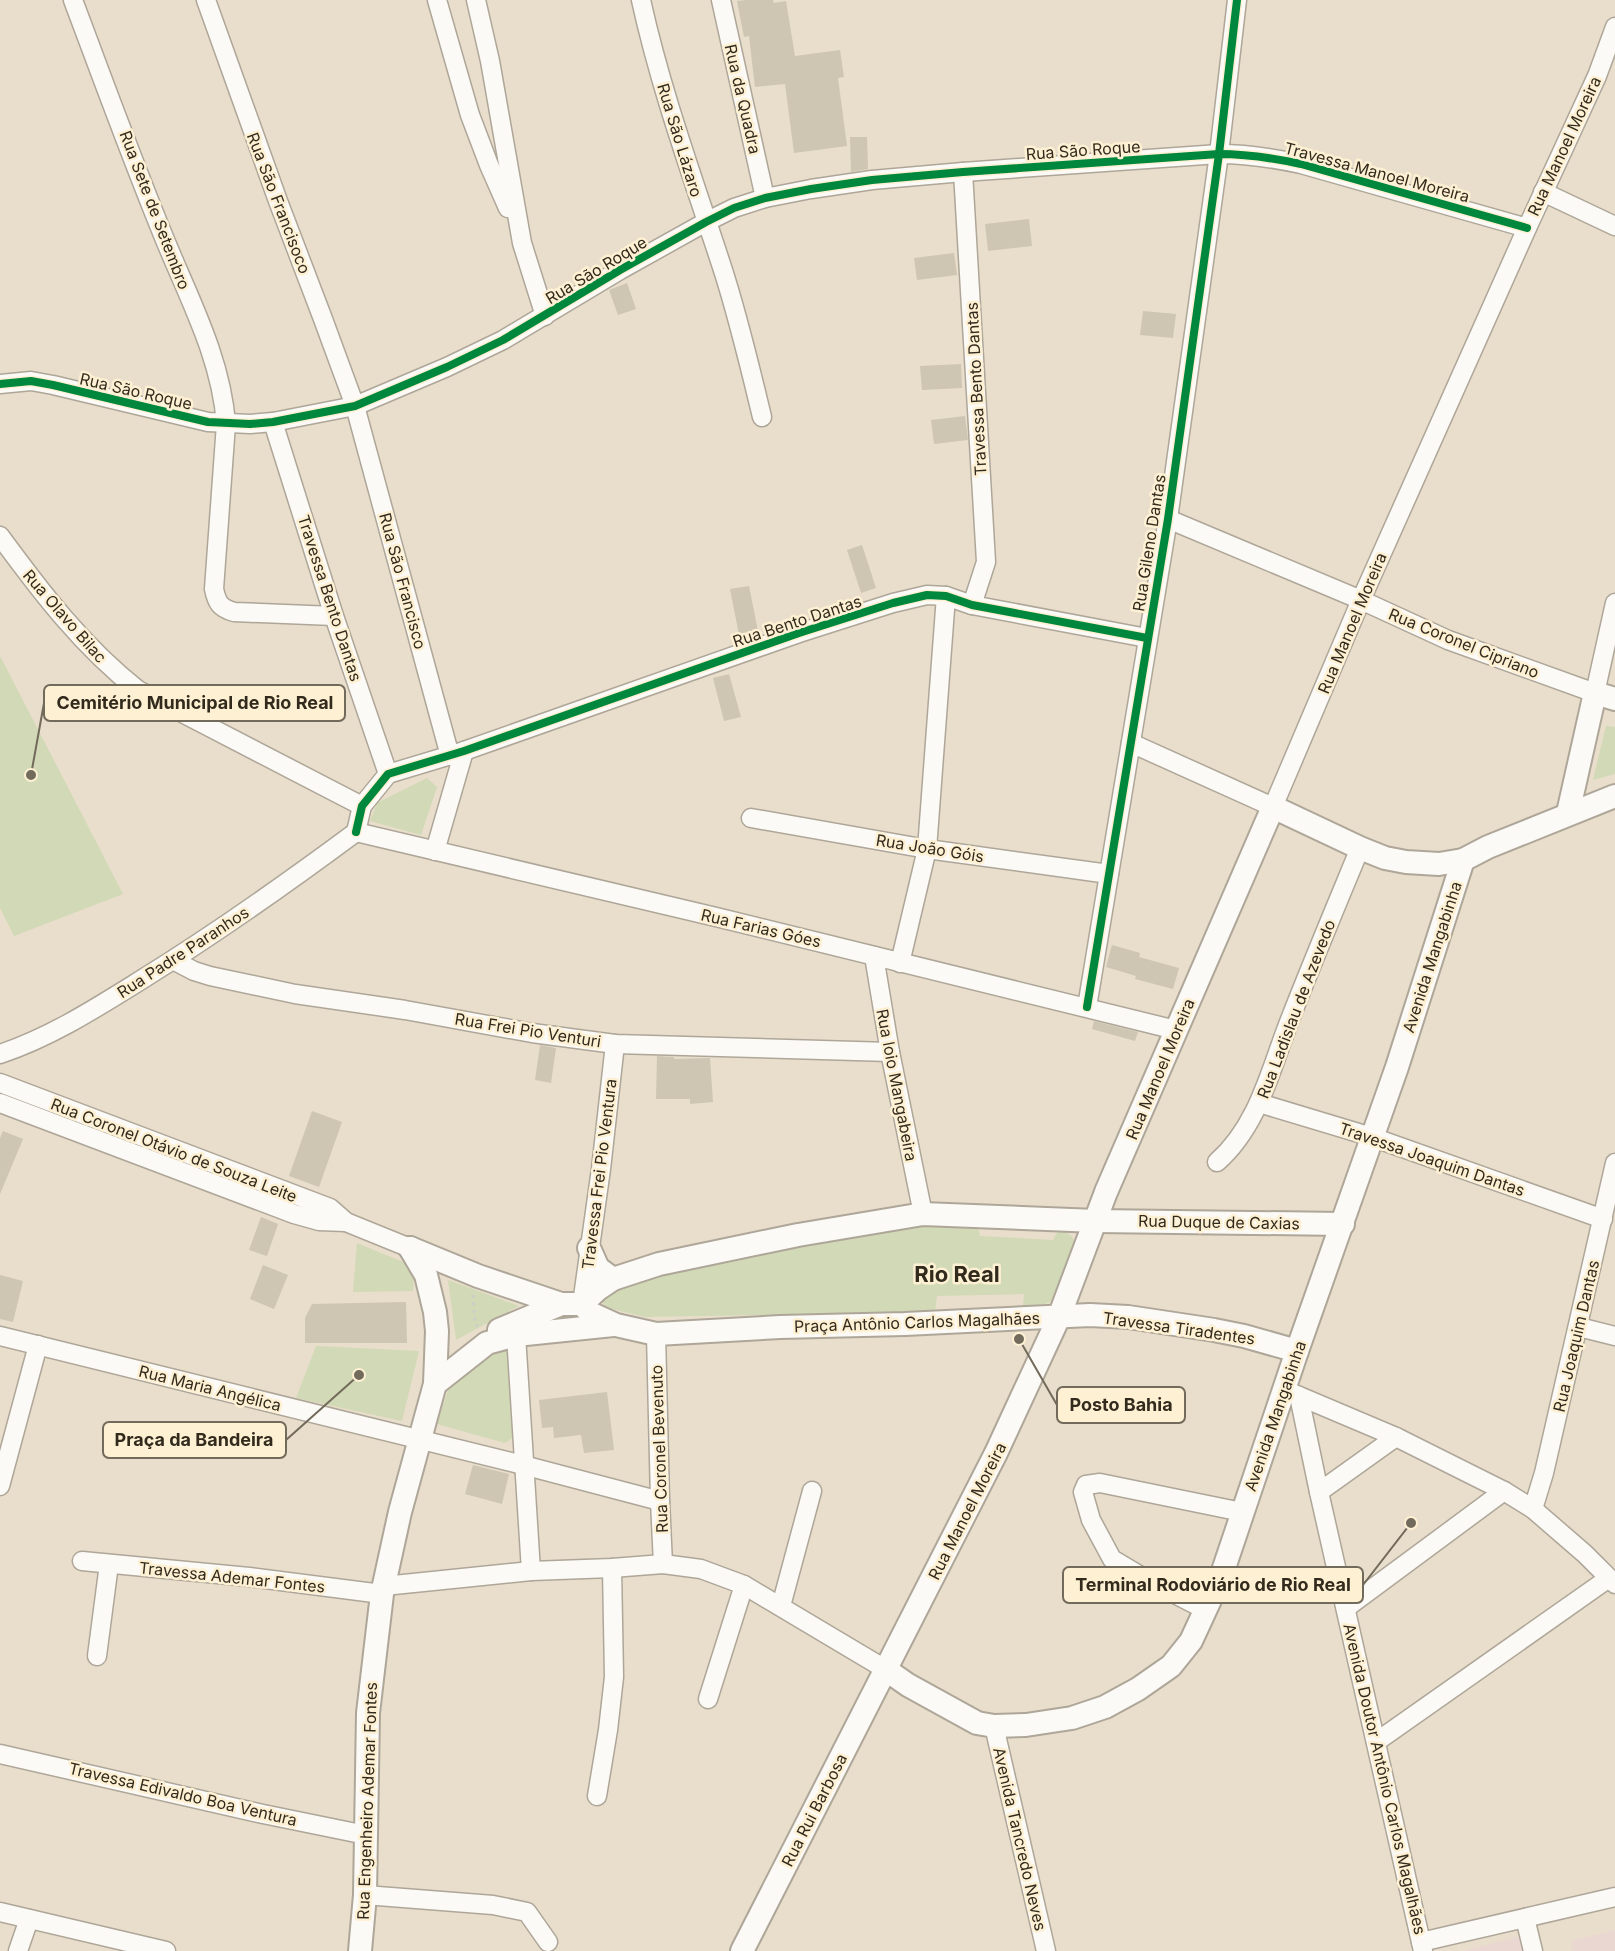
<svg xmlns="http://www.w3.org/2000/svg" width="1615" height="1951" font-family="Inter,sans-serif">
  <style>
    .commercial { fill: #ebd7d1 }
    .green { fill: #d2d9b6 }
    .building { fill: #cec5b2 }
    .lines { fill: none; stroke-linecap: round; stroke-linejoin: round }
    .minor-casing { stroke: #aea698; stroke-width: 21 }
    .major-casing { stroke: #aea698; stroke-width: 26 }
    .path { stroke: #cfcdc8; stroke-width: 3; stroke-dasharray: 3 4.5; stroke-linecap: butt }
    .minor { stroke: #fcfaf7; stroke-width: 18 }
    .major { stroke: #fcfaf7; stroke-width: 22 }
    .cycleway-casing { stroke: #fef0d3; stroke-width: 11 }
    .cycleway { stroke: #00873e; stroke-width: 8 }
    .labels { text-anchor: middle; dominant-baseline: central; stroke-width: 5; stroke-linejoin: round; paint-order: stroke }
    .street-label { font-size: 16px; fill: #322b1d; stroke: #fef0d3 }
    .district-label { font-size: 22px; font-weight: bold; fill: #322b1d; stroke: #fef0d3 }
    .leader { fill: none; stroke: #726a5a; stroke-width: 2 }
    .callout-dot { fill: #726a5a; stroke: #fef0d3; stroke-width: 2 }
    .callout { fill: #fef0d3; stroke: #726a5a; stroke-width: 2 }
    .callout-label { font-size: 18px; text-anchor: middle; font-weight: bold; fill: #322b1d }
  </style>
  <rect width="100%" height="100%" fill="#e8decb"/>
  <g class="commercial">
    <path d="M1615,1930V1951H1573L1571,1941Z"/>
    <path d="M1529,1934L1533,1951H1463Z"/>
  </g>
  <g class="green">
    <path d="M0,656L123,894L14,936L0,908Z"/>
    <path d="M1606,726L1615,727V774L1593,780Z"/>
    <path d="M427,778L437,787L421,835L370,821L377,803Z"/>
    <path d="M918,1222L977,1224L980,1236L1053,1240L1058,1231C1068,1231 1073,1236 1076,1245L1053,1300L1045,1304L1023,1306L1024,1294L937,1296L935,1312L645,1317L604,1307L602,1297L664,1270Z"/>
    <path d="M357,1243L403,1262L414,1277L413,1291L353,1292Z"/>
    <path d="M448,1280L519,1306L456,1340Z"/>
    <path d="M316,1346L419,1351L402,1421L296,1398Z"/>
    <path d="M495,1347L507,1349L514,1437L505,1443L437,1424L449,1387Z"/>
  </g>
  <g class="building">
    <path d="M746,0H773L774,3L786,1L795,56L840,50L844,77L838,78L847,146L794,153L785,84L755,87L749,36L744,37L737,1Z"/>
    <path d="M850,137H867L868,169L851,172Z"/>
    <path d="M1029,219L1032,246L988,251L985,224Z"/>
    <path d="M954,253L957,275L917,280L914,258Z"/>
    <path d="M627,283L636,309L618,315L609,290Z"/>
    <path d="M1143,311L1176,314L1173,338L1140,335Z"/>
    <path d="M961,364L962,388L922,390L920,366Z"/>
    <path d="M965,416L968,440L934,444L931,420Z"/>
    <path d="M862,545L876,588L861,593L847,550Z"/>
    <path d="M749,586L758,631L739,635L730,589Z"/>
    <path d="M729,674L741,717L724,721L713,678Z"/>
    <path d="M1112,945L1140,953L1139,957L1179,968L1173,989L1135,979L1136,976L1106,967Z"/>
    <path d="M1094,1021L1138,1032L1135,1041L1092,1029Z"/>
    <path d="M540,1045L556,1048L551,1083L535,1080Z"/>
    <path d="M657,1056L674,1057V1059L710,1058L713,1102L690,1104V1099H656Z"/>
    <path d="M312,1111L342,1122L319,1187L289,1176Z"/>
    <path d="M3,1131L23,1139L0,1194V1138Z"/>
    <path d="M261,1217L278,1224L267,1256L249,1250Z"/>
    <path d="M263,1265L288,1275L274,1309L250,1299Z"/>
    <path d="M0,1275L23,1281L13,1322L0,1319Z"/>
    <path d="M406,1302L407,1343H305V1318L312,1304Z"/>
    <path d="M607,1392L614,1450L584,1453L581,1435L554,1438L553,1427L542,1428L539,1400Z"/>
    <path d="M473,1465L509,1474L502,1504L465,1494Z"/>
  </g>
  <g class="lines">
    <defs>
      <g id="minor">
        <path d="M73,0C102,77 130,154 161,230C186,293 221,355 226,424L214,589C217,603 220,608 234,612L334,616"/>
        <path d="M206,0L278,201L323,319L355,406L450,756"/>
        <path d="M437,0L470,115L489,165L508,208"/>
        <path d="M476,0L490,61L522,243L545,316"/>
        <path d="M641,0C661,91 693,178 722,267C738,316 750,367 762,417"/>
        <path d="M721,0L765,198"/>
        <path d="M963,172L986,562L972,605"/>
        <path d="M1543,192L1615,226"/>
        <path d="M0,384L31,381L53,385L208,422L250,424L273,422L355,406L447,367L503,340L620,270L706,222L734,208L765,198L811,189L872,180L963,172L1219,154C1247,154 1273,158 1301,164L1527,228"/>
        <path d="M273,422L334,616L388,774"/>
        <path d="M1168,519L1361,600L1448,640L1595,693L1615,603"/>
        <path d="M0,536C41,592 83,647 138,690L362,806"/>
        <path d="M1131,743L1273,807L1361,600L1527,228L1597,76L1615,27"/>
        <path d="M751,818L927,849L1109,874"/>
        <path d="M356,832L362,806L388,774L464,751L799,633L893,603L927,595L946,596L972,605L1147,638"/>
        <path d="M356,832L716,917L1176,1030"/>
        <path d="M435,851L464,751"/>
        <path d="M874,956L890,1052L923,1214"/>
        <path d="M173,960L194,971L210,976L295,994L405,1010L532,1033L615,1044L890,1052"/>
        <path d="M900,963L927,849L946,596"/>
        <path d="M1087,1007L1168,519L1219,154L1237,0"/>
        <path d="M0,1054C51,1037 96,1008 141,980C215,934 286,884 356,832"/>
        <path d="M0,1083L330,1208L346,1222L410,1248"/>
        <path d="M0,1103L294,1214L319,1221L346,1222"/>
        <path d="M1259,1103L1372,1137L1603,1219"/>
        <path d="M1217,1162C1258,1126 1270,1071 1289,1022C1312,963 1336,906 1360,848"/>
        <path d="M582,1304L601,1169L615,1044"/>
        <path d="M1579,1327L1615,1336"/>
        <path d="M656,1334L660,1501L663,1564"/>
        <path d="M516,1335L531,1571"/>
        <path d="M0,1336L523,1465L660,1501"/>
        <path d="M1292,1393L1396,1437L1504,1491L1533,1509L1585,1554L1615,1584"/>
        <path d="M1299,1396L1319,1492L1423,1951"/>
        <path d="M0,1486L38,1345"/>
        <path d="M1319,1492L1396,1437"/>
        <path d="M1533,1509L1544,1473L1615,1163"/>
        <path d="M82,1561L249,1577L382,1594"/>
        <path d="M384,1586L531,1571L612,1568L663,1564L701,1569L744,1585L885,1669"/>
        <path d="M781,1606L812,1491"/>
        <path d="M1346,1608L1504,1491"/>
        <path d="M1206,1610L1149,1581L1112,1559L1091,1520L1083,1492L1086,1485L1100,1483L1242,1512"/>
        <path d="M97,1656L109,1564"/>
        <path d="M708,1699L744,1585"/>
        <path d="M994,1726L1046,1951"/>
        <path d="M1376,1742L1609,1578"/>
        <path d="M0,1754L263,1814L366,1835"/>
        <path d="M597,1796L608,1730L614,1677L612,1568"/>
        <path d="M365,1895L493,1905L527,1912L548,1942"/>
        <path d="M0,1912L166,1951"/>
        <path d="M1525,1918L1533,1951"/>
        <path d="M1421,1942L1615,1897"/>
        <path d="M18,1951L29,1919"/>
      </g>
      <g id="major">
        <path d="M1568,813L1595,693L1615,699"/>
        <path d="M410,1248L478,1276L561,1304H582"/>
        <path d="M589,1248L598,1268L613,1279"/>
        <path d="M582,1304L598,1289L613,1279L659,1264L798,1235L923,1214L1096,1221L1343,1224"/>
        <path d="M582,1304L590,1313L616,1325L656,1334L780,1327L905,1324L1090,1315L1128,1317L1214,1330L1244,1336L1297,1351"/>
        <path d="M499,1330L561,1304"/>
        <path d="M435,1384L487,1343L516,1335L613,1325"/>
        <path d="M885,1669L908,1685L977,1723L994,1726L1026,1725L1072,1718L1105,1707L1138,1689L1171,1666L1191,1641L1222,1574L1297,1351L1397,1067L1463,860"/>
        <path d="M360,1951L365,1895L368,1713L382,1594L400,1512L435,1384L437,1331L435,1312L426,1275L410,1248"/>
        <path d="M742,1951L996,1453L1059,1317L1106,1192L1273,807L1360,848L1385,858L1406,862L1439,864L1463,860L1488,847L1615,796"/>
      </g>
    </defs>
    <use href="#minor" class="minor-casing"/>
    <use href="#major" class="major-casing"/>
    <path class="path" d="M473,1295L475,1323L478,1327"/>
    <use href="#minor" class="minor"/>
    <use href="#major" class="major"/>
    <defs>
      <g id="cycleway">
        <path d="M0,384L31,381L53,385L208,422L250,424L273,422L355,406L447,367L503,340L620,270L706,222L734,208L765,198L811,189L872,180L963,172L1219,154C1247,154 1273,158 1301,164L1527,228"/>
        <path d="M356,832L362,806L388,774L464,751L799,633L893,603L927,595L946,596L972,605L1147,638"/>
        <path d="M1087,1007L1168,519L1219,154L1237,0"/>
      </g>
    </defs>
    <use href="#cycleway" class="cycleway-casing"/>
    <use href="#cycleway" class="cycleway"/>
  </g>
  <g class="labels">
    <g class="street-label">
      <text transform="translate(743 99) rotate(77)">Rua da Quadra</text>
      <text transform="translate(680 140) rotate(73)">Rua São Lázaro</text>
      <text transform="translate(1564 146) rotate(-65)">Rua Manoel Moreira</text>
      <text transform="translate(1083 150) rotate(-4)">Rua São Roque</text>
      <text transform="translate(1377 172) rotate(15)">Travessa Manoel Moreira</text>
      <text transform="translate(279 203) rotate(69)">Rua São Francisoco</text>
      <text transform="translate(155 210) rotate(69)">Rua Sete de Setembro</text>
      <text transform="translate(596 270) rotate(-31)">Rua São Roque</text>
      <text transform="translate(976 389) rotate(-93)">Travessa Bento Dantas</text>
      <text transform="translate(136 391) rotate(13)">Rua São Roque</text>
      <text transform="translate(1149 543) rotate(-81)">Rua Gileno Dantas</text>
      <text transform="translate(403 581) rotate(75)">Rua São Francisco</text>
      <text transform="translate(330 598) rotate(72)">Travessa Bento Dantas</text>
      <text transform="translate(65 616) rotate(49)">Rua Olavo Bilac</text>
      <text transform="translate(797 621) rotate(-18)">Rua Bento Dantas</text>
      <text transform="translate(1352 623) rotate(-67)">Rua Manoel Moreira</text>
      <text transform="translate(1464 643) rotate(22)">Rua Coronel Cipriano</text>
      <text transform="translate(930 848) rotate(9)">Rua João Góis</text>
      <text transform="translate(761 928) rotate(13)">Rua Farias Góes</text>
      <text transform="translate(183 952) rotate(-33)">Rua Padre Paranhos</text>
      <text transform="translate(1432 957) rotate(-72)">Avenida Mangabinha</text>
      <text transform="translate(1296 1009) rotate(-69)">Rua Ladislau de Azevedo</text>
      <text transform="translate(528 1030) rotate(9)">Rua Frei Pio Venturi</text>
      <text transform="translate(1160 1069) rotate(-67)">Rua Manoel Moreira</text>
      <text transform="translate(897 1085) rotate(79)">Rua Ioio Mangabeira</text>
      <text transform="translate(174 1150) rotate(21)">Rua Coronel Otávio de Souza Leite</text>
      <text transform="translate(1432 1159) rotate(19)">Travessa Joaquim Dantas</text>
      <text transform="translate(599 1174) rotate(-83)">Travessa Frei Pio Ventura</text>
      <text transform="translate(1219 1222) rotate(1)">Rua Duque de Caxias</text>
      <text transform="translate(917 1322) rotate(-2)">Praça Antônio Carlos Magalhães</text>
      <text transform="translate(1179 1328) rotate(8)">Travessa Tiradentes</text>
      <text transform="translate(1576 1336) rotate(-77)">Rua Joaquim Dantas</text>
      <text transform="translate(210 1388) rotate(14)">Rua Maria Angélica</text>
      <text transform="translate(1275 1416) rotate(-71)">Avenida Mangabinha</text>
      <text transform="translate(659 1449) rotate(-92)">Rua Coronel Bevenuto</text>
      <text transform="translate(967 1511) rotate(-63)">Rua Manoel Moreira</text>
      <text transform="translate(232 1577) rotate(6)">Travessa Ademar Fontes</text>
      <text transform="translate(1385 1779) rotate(77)">Avenida Doutor Antônio Carlos Magalhães</text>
      <text transform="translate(183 1794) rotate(13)">Travessa Edivaldo Boa Ventura</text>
      <text transform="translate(367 1801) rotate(-88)">Rua Engenheiro Ademar Fontes</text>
      <text transform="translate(814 1810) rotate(-63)">Rua Rui Barbosa</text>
      <text transform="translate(1020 1839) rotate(77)">Avenida Tancredo Neves</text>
    </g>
    <g class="district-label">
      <text x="957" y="1274">Rio Real</text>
    </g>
  </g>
  <path class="leader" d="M31 775L44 703M1019 1339L1057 1405M359 1375L286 1440M1411 1523L1363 1585"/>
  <g class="callout-dot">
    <circle cx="31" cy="775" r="6"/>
    <circle cx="1019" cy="1339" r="6"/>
    <circle cx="359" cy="1375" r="6"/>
    <circle cx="1411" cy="1523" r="6"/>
  </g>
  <g class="callout">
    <rect x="44" y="685" width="301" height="36" rx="6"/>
    <rect x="1057" y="1387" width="128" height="36" rx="6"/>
    <rect x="103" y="1422" width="183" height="36" rx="6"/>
    <rect x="1063" y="1567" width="300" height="36" rx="6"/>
  </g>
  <g class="callout-label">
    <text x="195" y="709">Cemitério Municipal de Rio Real</text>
    <text x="1121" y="1411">Posto Bahia</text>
    <text x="194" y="1446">Praça da Bandeira</text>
    <text x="1213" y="1591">Terminal Rodoviário de Rio Real</text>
  </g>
</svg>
